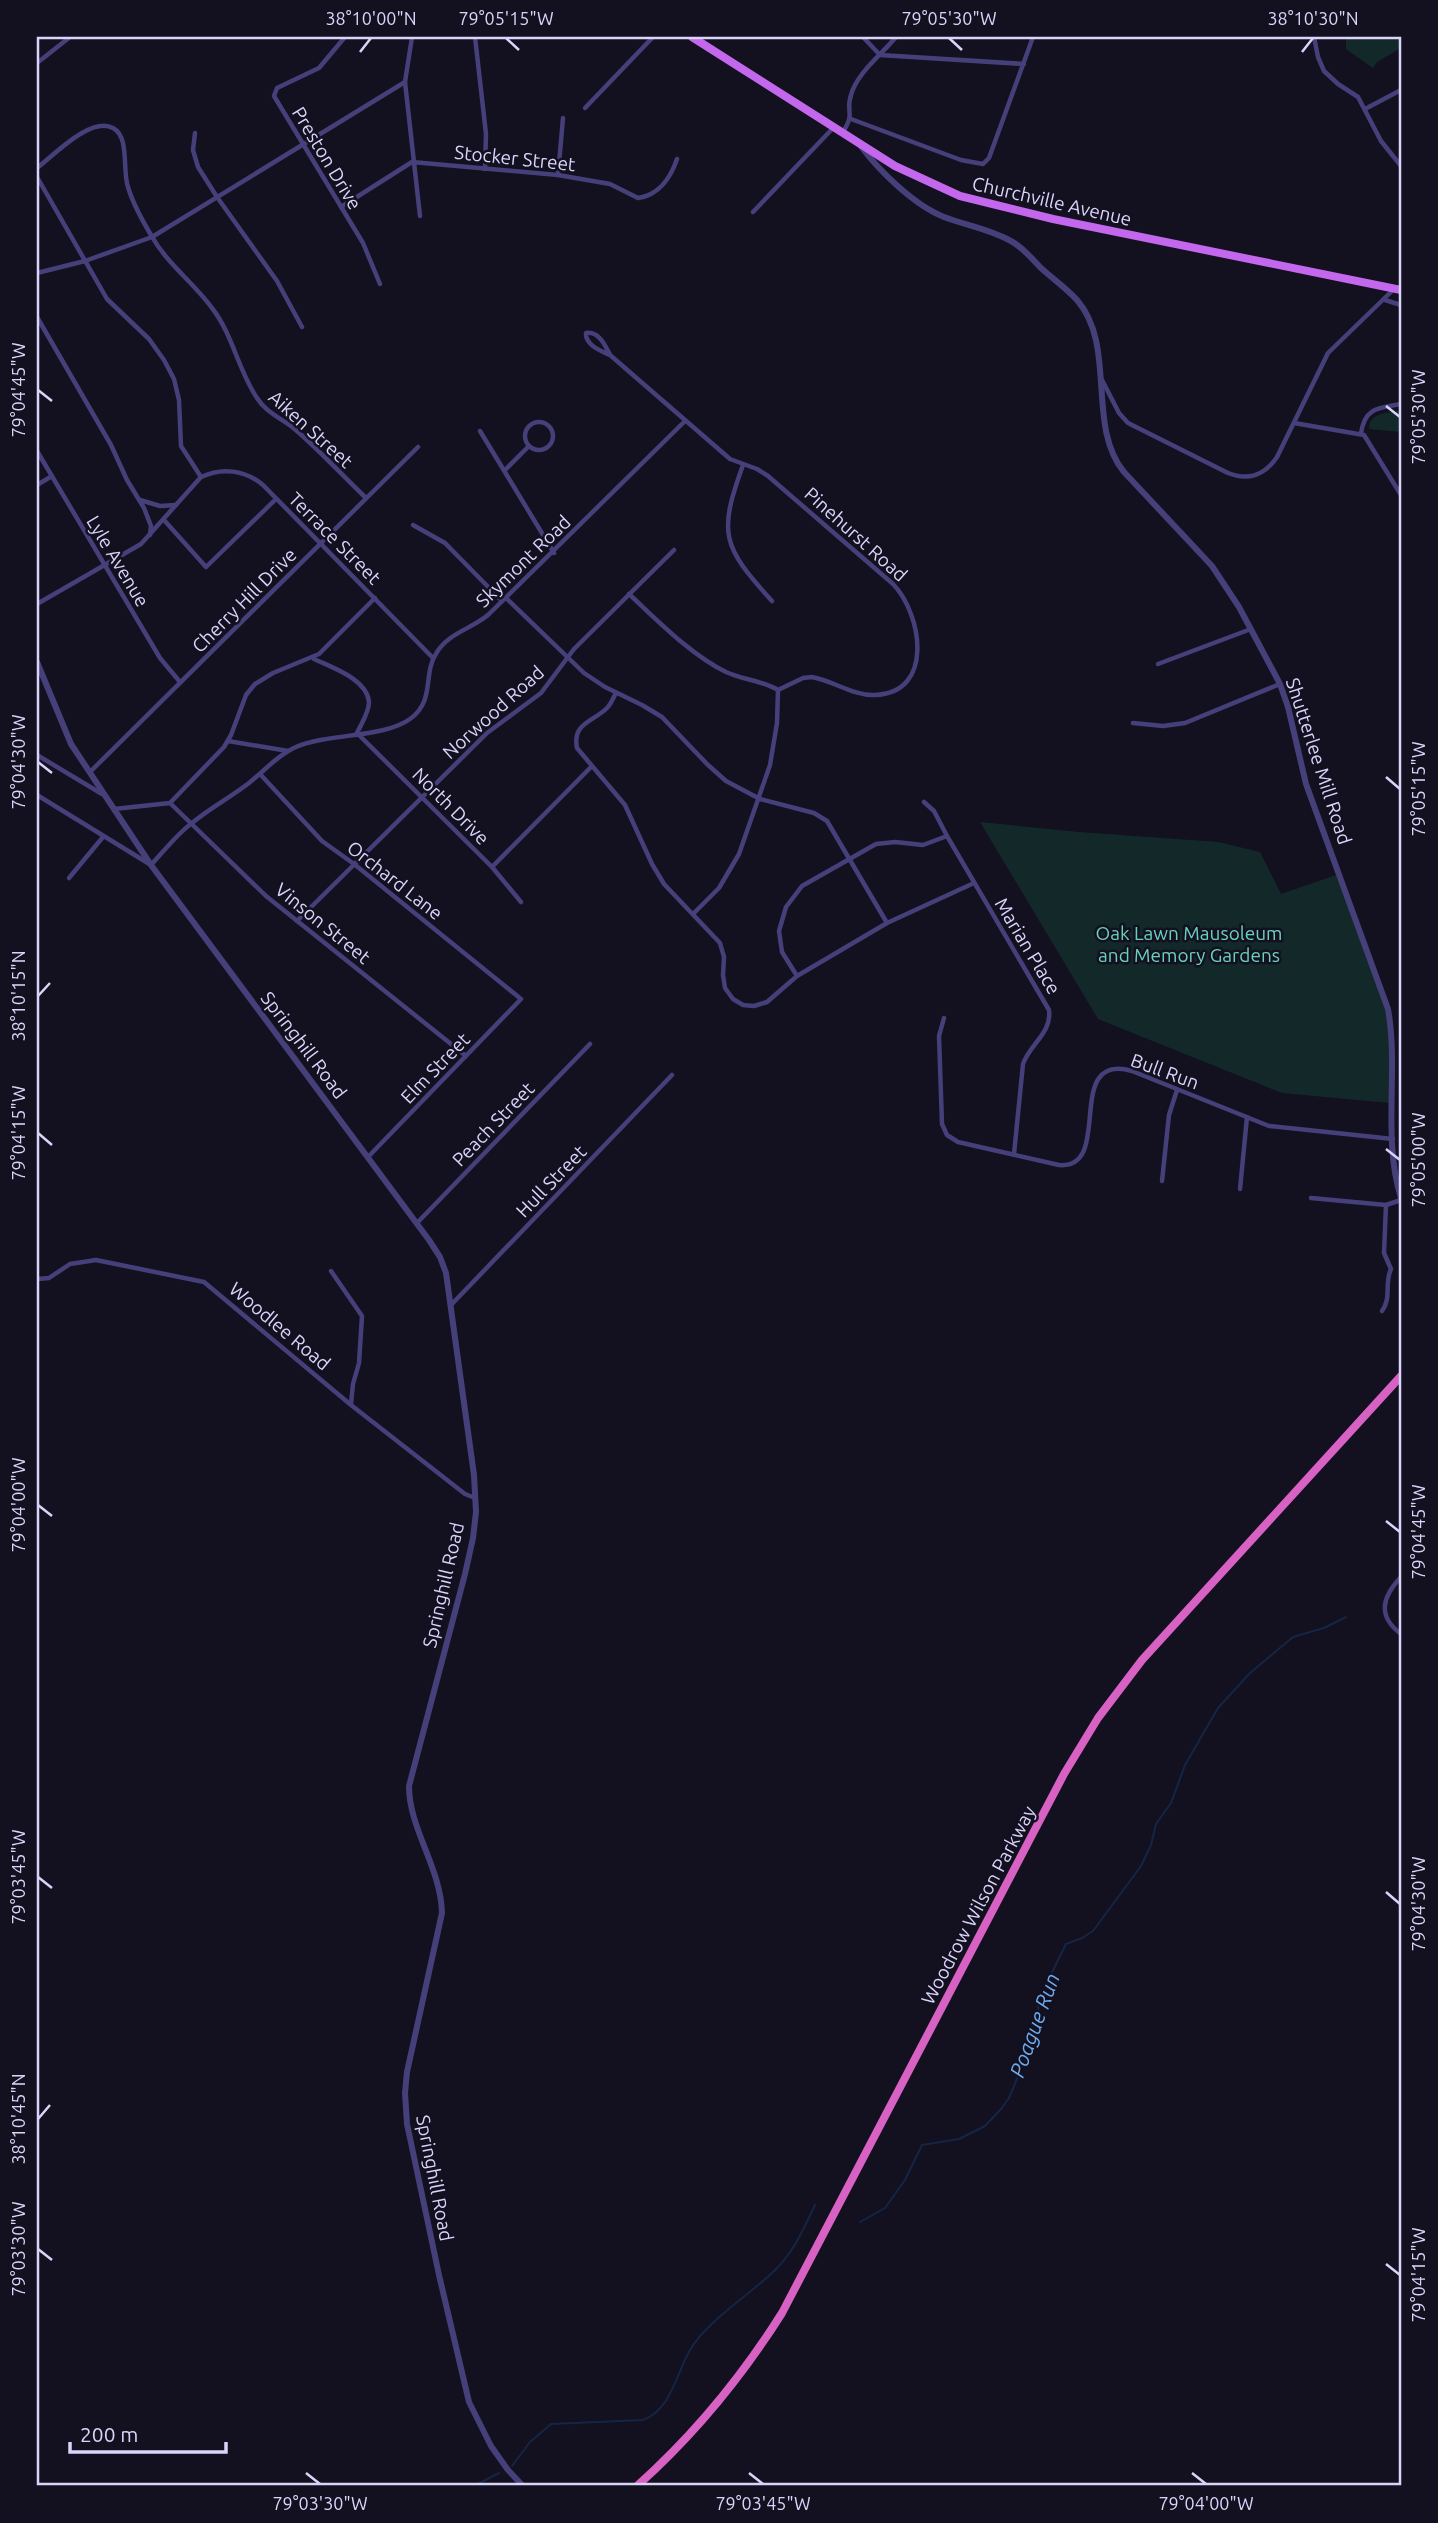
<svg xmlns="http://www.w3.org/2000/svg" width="1438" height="2523" font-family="Ubuntu,sans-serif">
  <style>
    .green { fill: #132929 }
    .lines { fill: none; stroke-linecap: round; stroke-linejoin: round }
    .stream { stroke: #152545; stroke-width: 2 }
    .minor { stroke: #46407a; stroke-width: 4.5 }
    .tertiary { stroke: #46407a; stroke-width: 6 }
    .primary { stroke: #c367ed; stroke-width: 8 }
    .trunk { stroke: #d862c3; stroke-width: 8 }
    .ticks { fill: none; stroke: #dad4fa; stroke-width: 2.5 }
    .labels { text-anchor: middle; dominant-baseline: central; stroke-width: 5; stroke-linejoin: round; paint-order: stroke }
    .street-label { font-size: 19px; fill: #dad4fa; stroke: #131020 }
    .park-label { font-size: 19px; fill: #68d1bd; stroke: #131020 }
    .water-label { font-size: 21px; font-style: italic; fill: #6dabee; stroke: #131020 }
    .neatline { fill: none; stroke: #dad4fa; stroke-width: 2.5 }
    .ticks-label { font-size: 18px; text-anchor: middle; fill: #dad4fa }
  </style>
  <rect width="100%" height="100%" fill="#131020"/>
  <g class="green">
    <path d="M1346,37H1401V48L1377,62L1373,68L1346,49Z"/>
    <path d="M1399,411L1401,432L1369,429C1369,413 1386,413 1399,411Z"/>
    <path d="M980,822L1079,832L1218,842L1260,852L1281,894L1336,875L1384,1002L1389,1031L1390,1103L1282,1093L1098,1019Z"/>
  </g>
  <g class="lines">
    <g class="stream">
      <path d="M860,2222L885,2208L905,2180L922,2145L959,2139L985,2126L1001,2109L1009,2098L1039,2026L1038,2001L1066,1944L1082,1938L1093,1931L1141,1866L1151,1845L1156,1824L1171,1803L1185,1765L1218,1708L1250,1673L1293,1637L1324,1628L1346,1617"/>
      <path d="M512,2466L530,2442L551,2424L643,2420C671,2410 677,2372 690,2350C705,2323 749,2295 772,2273C793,2254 803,2230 815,2205"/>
      <path d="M474,2486L499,2473"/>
    </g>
    <g class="minor">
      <path d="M345,37L319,68L277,88L274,96L363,243L380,284"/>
      <path d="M412,37L405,82L420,216"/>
      <path d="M475,37L486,134L485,169"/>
      <path d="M863,37L880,55L1024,64"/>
      <path d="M1314,37L1318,57L1324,71L1338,84L1358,97L1381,141L1401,166"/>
      <path d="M37,63L70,37"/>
      <path d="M585,108L653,37"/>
      <path d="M1365,109L1401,90"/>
      <path d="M851,119L961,160L983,164L989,158L1033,37"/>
      <path d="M843,132C856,111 845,113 851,95C857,73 882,54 896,37"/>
      <path d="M195,133L193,150L198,167L217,197L277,281L302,327"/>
      <path d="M37,168C54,155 91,116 113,128C130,137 122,170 128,187C133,204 142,220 151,235C167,264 193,282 212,308C233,335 238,370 257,398C267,414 284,419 297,431C321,452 343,476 366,498"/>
      <path d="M558,175L563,118"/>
      <path d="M37,177L107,299L149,339L164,360L174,379L179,400L181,446L201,477"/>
      <path d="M341,207L412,162L558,175L610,184L638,198C659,195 671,177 677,159"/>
      <path d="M753,212L834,127"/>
      <path d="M37,273L85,261L152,237L405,82"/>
      <path d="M1385,300L1401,305"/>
      <path d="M37,317L111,445L127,480L144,508L151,526L150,535"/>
      <path d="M610,355C605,345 599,331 586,333C585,345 601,351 610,355L730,459L757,469L768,476L893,584C922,614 935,693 875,695C853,696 834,681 812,677L803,678L778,690"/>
      <path d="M1102,380L1119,413L1128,423L1228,473C1248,481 1265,475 1277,457L1328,353L1394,289"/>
      <circle cx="539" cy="436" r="14"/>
      <path d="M1294,423L1364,435L1401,495"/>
      <path d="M480,431L554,553"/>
      <path d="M1361,433C1365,407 1379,408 1401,404"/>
      <path d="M37,451L160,658L180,682"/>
      <path d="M743,465C718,534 722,546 772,601"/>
      <path d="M505,470L529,446"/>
      <path d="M37,485L52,476"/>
      <path d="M140,500L160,506L176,505"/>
      <path d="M164,520L206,567L276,499"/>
      <path d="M413,525L445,543L502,601"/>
      <path d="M629,594C657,620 692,656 726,672C743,680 761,680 778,690"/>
      <path d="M506,598L584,673L605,687L642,705L662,717L708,765L726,781L760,799L814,813L827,821L887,923"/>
      <path d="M37,604L141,544L201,477C222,467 245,470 263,485L433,658"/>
      <path d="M314,659C331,667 367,679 369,702C369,713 361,724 357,733L492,867L521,902"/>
      <path d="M1158,664L1251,629"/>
      <path d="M616,693C613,698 611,704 607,708C593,722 572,723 577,748L625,805L652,864L664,884L720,943L724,957L723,975L725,988L733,999L743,1005L754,1006L767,1002L797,976L887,923L974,883"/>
      <path d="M1133,723L1163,726L1185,723L1280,684"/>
      <path d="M228,741L288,751"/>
      <path d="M37,755L102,794"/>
      <path d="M90,772L418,447"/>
      <path d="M260,774L322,841L354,864L521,999L368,1157"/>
      <path d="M37,795L151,865C164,851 177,834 192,823C210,808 231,797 249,783C264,771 278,755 296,747C329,733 384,738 410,719C436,700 422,674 437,652C449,633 471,629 488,615L685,421"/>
      <path d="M924,802L934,811L947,836L1049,1010C1052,1033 1030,1044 1023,1064L1014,1154"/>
      <path d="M170,803L266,896L466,1056"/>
      <path d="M114,809L170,803L224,747L231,735L246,695L255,684L273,673L319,654L375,598"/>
      <path d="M492,867L591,767"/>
      <path d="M69,878L103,837"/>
      <path d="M693,914L719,888L739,854L770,765L777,723L778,690"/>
      <path d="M297,921L487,733L541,693L574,649L674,550"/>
      <path d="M797,976L782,952L779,931L786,907L802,886L876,844L895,842L923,845L947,836"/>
      <path d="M944,1018L939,1036L942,1124L947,1135L958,1142L1059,1165C1115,1170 1062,1051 1132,1071L1269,1126L1393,1139"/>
      <path d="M1162,1181L1169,1115L1177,1090"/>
      <path d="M1240,1189L1247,1117"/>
      <path d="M1311,1198L1386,1205L1401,1200"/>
      <path d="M417,1223L590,1044"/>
      <path d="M331,1271L362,1316L359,1363L353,1384L351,1404"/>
      <path d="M37,1279L49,1278L70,1264L96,1260L204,1282L351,1405L465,1494L475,1498"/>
      <path d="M451,1305L672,1075"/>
      <path d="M1382,1311C1392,1297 1384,1284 1391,1269L1384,1253L1386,1205"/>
      <path d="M1401,1577C1382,1597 1377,1616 1401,1634"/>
    </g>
    <g class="tertiary">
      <path d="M860,145C879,171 914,205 944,217C965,225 989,229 1009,240C1022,246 1031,258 1041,268C1053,279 1066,288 1077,300C1117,346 1086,426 1124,472L1212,566L1239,607L1280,684L1288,707L1306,784L1388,1009C1399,1070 1382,1138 1401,1198"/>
      <path d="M37,662L71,744L151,865L429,1240L440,1257L446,1273L474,1475L476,1512L473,1538L465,1574L409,1786C409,1829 441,1868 442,1913L407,2072L405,2093L407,2124L439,2275L469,2402L491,2446L508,2470L523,2486"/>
    </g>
    <path class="primary" d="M692,37L895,166L960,196L1053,219L1401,290"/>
    <path class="trunk" d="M637,2486C694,2435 741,2378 782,2313L1064,1774L1098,1718L1142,1660L1401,1376"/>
  </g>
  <path class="ticks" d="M506,38L519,50M949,38L962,50M360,52L371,38M1302,52L1313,38M38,390L52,401M1386,406L1400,417M38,762L52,773M1386,777L1400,789M38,996L50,983M38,1133L52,1145M1386,1149L1400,1160M38,1505L52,1516M1386,1521L1400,1532M38,1877L52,1888M1386,1892L1400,1904M38,2119L50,2105M38,2249L52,2260M1386,2264L1400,2275M306,2473L320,2484M749,2473L763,2484M1192,2473L1206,2484"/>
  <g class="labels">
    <g class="street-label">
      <text transform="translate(327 158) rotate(59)">Preston Drive</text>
      <text transform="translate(515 158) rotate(6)">Stocker Street</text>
      <text transform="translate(1052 201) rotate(13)">Churchville Avenue</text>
      <text transform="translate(311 429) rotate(42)">Aiken Street</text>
      <text transform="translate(856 534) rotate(42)">Pinehurst Road</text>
      <text transform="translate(335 538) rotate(45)">Terrace Street</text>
      <text transform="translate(118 561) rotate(59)">Lyle Avenue</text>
      <text transform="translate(523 561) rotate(-44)">Skymont Road</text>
      <text transform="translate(244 600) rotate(-45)">Cherry Hill Drive</text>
      <text transform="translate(493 712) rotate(-42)">Norwood Road</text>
      <text transform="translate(1319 761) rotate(72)">Shutterlee Mill Road</text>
      <text transform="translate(451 806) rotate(45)">North Drive</text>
      <text transform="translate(395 880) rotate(38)">Orchard Lane</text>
      <text transform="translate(323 923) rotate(39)">Vinson Street</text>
      <text transform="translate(1028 946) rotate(59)">Marian Place</text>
      <text transform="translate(304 1045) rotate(53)">Springhill Road</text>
      <text transform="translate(435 1068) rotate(-46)">Elm Street</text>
      <text transform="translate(1165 1071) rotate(20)">Bull Run</text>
      <text transform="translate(493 1124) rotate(-46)">Peach Street</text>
      <text transform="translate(551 1181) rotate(-46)">Hull Street</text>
      <text transform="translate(280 1326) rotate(40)">Woodlee Road</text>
      <text transform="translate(443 1585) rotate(-77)">Springhill Road</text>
      <text transform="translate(978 1905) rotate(-62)">Woodrow Wilson Parkway</text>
      <text transform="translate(435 2178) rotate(79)">Springhill Road</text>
    </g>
    <g class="park-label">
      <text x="1189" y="933">Oak Lawn Mausoleum<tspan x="1189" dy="22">and Memory Gardens</tspan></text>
    </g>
    <g class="water-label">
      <text transform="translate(1034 2025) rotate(-70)">Poague Run</text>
    </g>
  </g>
  <rect width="1438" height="2523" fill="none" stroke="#131020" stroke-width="77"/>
  <path d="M70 2442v10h156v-10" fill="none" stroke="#dad4fa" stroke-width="3.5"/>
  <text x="80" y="2442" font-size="21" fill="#dad4fa" stroke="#131020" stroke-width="5" paint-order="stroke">200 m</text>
  <rect x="38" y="38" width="1362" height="2446" class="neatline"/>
  <g class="ticks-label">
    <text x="371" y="25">38°10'00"N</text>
    <text x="506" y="25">79°05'15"W</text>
    <text x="949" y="25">79°05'30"W</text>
    <text x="1313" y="25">38°10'30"N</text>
    <text transform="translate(19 390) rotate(-90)" y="6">79°04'45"W</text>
    <text transform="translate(1419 417) rotate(-90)" y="6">79°05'30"W</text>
    <text transform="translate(19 762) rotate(-90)" y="6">79°04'30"W</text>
    <text transform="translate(1419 789) rotate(-90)" y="6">79°05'15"W</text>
    <text transform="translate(19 996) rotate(-90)" y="6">38°10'15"N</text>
    <text transform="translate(19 1133) rotate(-90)" y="6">79°04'15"W</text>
    <text transform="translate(1419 1160) rotate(-90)" y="6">79°05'00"W</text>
    <text transform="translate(19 1505) rotate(-90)" y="6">79°04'00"W</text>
    <text transform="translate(1419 1532) rotate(-90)" y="6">79°04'45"W</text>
    <text transform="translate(19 1877) rotate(-90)" y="6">79°03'45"W</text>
    <text transform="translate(1419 1904) rotate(-90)" y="6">79°04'30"W</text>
    <text transform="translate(19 2119) rotate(-90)" y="6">38°10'45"N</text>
    <text transform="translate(19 2249) rotate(-90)" y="6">79°03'30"W</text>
    <text transform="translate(1419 2275) rotate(-90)" y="6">79°04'15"W</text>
    <text x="320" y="2510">79°03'30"W</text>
    <text x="763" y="2510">79°03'45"W</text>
    <text x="1206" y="2510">79°04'00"W</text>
  </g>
</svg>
